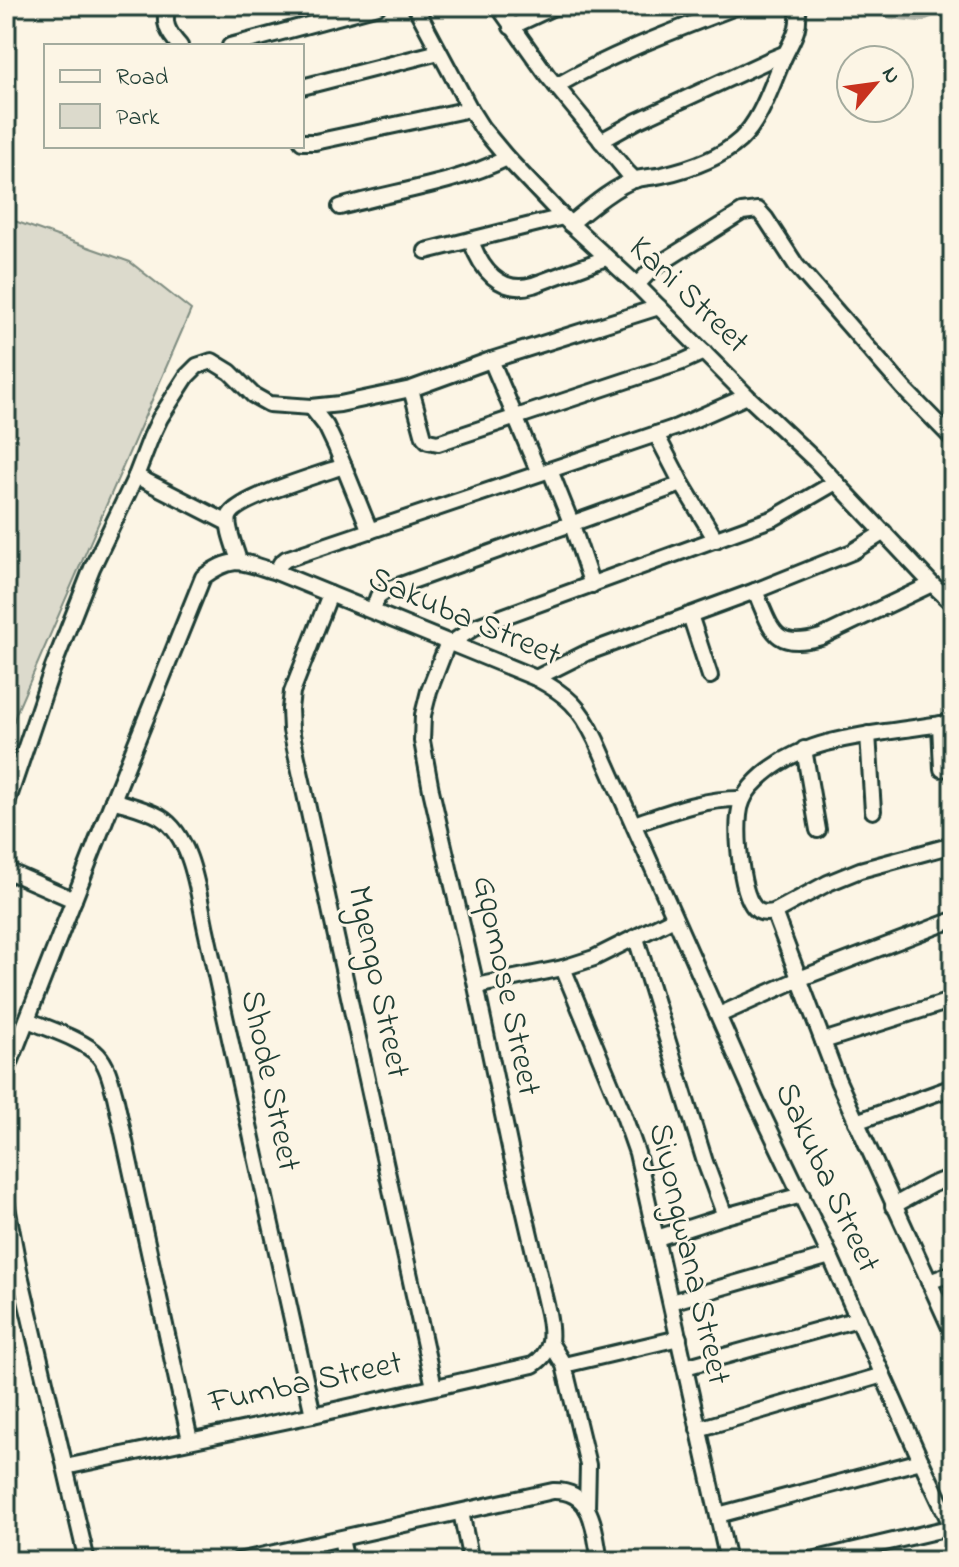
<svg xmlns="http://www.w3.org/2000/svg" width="959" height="1567" font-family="'Indie Flower',sans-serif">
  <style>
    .green { fill: #dcdacc; stroke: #7e8c80; stroke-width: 2 }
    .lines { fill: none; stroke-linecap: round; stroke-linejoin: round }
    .river { stroke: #aeb3a7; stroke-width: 26 }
    .minor-casing { stroke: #1f3d34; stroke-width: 20 }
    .minor { stroke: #fcf5e5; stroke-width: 14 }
    .labels { text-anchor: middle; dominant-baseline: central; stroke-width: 6; stroke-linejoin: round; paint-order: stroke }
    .street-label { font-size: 34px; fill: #1f3d34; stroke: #fcf5e5 }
  </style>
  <rect width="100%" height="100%" fill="#fcf5e5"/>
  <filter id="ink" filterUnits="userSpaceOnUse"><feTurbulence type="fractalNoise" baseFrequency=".0125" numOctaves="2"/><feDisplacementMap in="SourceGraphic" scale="16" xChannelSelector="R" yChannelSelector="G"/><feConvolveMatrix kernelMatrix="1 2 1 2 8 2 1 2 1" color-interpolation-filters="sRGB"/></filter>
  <g filter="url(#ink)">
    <path class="green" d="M6,218L130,262L191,310L17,711L6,746Z"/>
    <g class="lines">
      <path class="river" d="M892,6L919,9L926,6"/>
      <defs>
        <g id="minor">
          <path d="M169,6C161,22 169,34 180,46"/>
          <path d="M415,6L470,109L482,128L507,158L563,217L637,285L747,396L816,461L932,584L953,604"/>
          <path d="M498,6L547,75L627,172L635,180"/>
          <path d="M511,27L556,6"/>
          <path d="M230,46L378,6"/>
          <path d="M556,86C613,53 676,30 738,6"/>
          <path d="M302,87L439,52"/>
          <path d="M601,141L637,121L767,61L784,54"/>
          <path d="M302,142H315L470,109"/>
          <path d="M340,207C395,191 455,184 507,158"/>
          <path d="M570,224C587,210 616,185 637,179C645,177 654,177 662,175C689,169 719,159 740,140C761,120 770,89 781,64C790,41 802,32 797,6"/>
          <path d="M471,240C480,268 500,295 533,285L606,258"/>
          <path d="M426,251L563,217"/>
          <path d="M637,285L653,268L707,234L742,212L758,210L766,219L796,265L906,391L953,439"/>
          <path d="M491,360L539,473"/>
          <path d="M411,389L424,437L428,441L438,443L682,362L704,352"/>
          <path d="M311,407L326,426L336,447L370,531"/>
          <path d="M656,434L682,484L716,540"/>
          <path d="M550,470L572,525L592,585"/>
          <path d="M136,476L228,523"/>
          <path d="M239,561C236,550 226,527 229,517C234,499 324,473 344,466"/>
          <path d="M276,572L281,563L286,559L677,427L747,396"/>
          <path d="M755,591C772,629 773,651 821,637L932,584"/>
          <path d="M330,594L292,692L290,709L291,730L434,1387"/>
          <path d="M373,610L378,596L387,590L682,484"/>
          <path d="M690,615L710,676"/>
          <path d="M451,643L477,626L774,518L836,482"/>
          <path d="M536,678L586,653L755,591L852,552L884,532"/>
          <path d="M953,723C930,725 908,729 885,732C836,739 786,747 751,787C745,794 740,804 739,815C737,835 740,897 757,910C762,914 768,913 774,912L828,883L860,870L953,845"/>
          <path d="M940,724L942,769"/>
          <path d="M868,734L873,811"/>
          <path d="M804,749L818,830"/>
          <path d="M113,800C128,805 146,809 160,817C193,837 198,894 206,930L313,1415"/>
          <path d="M6,813L8,800L52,670L92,568L136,476L151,437L160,418L187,376L197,366L212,361L230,372L253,395L269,404L311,407L340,404L411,389L488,361L659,307"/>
          <path d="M634,824C670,812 704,798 743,799"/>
          <path d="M6,853L8,871L6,877"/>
          <path d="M8,871L74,900"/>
          <path d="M774,912L838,1081L953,1334"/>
          <path d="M636,938L705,1162L725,1216"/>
          <path d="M563,968L623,1113L637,1153L728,1561"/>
          <path d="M476,986L563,968L594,958L674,918"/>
          <path d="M719,1015L799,979L953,920"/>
          <path d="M28,1020C48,1029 83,1039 98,1055C108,1066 111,1082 115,1096L190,1440"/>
          <path d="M823,1041L953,1000"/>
          <path d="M6,1073L113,800L203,577C234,554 243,562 276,572L536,678C568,695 580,707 596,740L756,1101L830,1256L921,1461L953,1529"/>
          <path d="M856,1122L953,1087"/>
          <path d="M6,1201L19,1270L87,1561"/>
          <path d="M893,1206L931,1185L953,1176"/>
          <path d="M657,1238L725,1216L802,1195"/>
          <path d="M929,1282L953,1273"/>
          <path d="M671,1302L830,1256"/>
          <path d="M551,1344L564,1365L588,1465L587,1509"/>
          <path d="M564,1365L679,1338"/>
          <path d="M685,1367L858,1319"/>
          <path d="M698,1429L883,1375"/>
          <path d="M65,1467L313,1415L533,1365C554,1351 552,1335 548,1313L511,1153L476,986L431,790L422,741L423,715L429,691L448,642"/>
          <path d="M461,1512L471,1561"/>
          <path d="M718,1515L921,1461"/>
          <path d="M341,1539L346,1561"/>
          <path d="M238,1561L553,1491C594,1490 594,1530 600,1561"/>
          <path d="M808,1561L953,1527"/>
        </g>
      </defs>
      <use href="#minor" class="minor-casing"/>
      <use href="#minor" class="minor"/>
    </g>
  </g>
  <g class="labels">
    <g class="street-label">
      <text transform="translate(688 296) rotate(44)">Kani Street</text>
      <text transform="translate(464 618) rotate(23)">Sakuba Street</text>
      <text transform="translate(377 982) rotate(78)">Mgengo Street</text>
      <text transform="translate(505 986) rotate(78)">Gqomose Street</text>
      <text transform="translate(269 1081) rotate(78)">Shode Street</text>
      <text transform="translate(826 1178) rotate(65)">Sakuba Street</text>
      <text transform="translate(688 1254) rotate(77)">Siyongwana Street</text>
      <text transform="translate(306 1384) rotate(-12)">Fumba Street</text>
    </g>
  </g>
  <rect width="959" height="1567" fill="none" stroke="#fcf5e5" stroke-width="32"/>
  <rect x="16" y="16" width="927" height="1535" fill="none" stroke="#1f3d34" stroke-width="3" filter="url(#ink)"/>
  <rect x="44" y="44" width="260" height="104" fill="#fcf5e5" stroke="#a4ab9e" stroke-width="2"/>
  <rect x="60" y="70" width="40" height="12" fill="#fcf5e5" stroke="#a4ab9e" stroke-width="2"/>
  <text x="116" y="84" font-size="24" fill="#1f3d34">Road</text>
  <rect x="60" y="104" width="40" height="24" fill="#dcdacc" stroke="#a4ab9e" stroke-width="2"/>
  <text x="116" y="124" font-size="24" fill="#1f3d34">Park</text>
  <g transform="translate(875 84) rotate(61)"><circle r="38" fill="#fcf5e5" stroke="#a4ab9e" stroke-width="2"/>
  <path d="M0-6L14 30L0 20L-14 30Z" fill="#c8321e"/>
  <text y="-12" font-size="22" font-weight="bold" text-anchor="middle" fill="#1f3d34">N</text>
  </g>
</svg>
